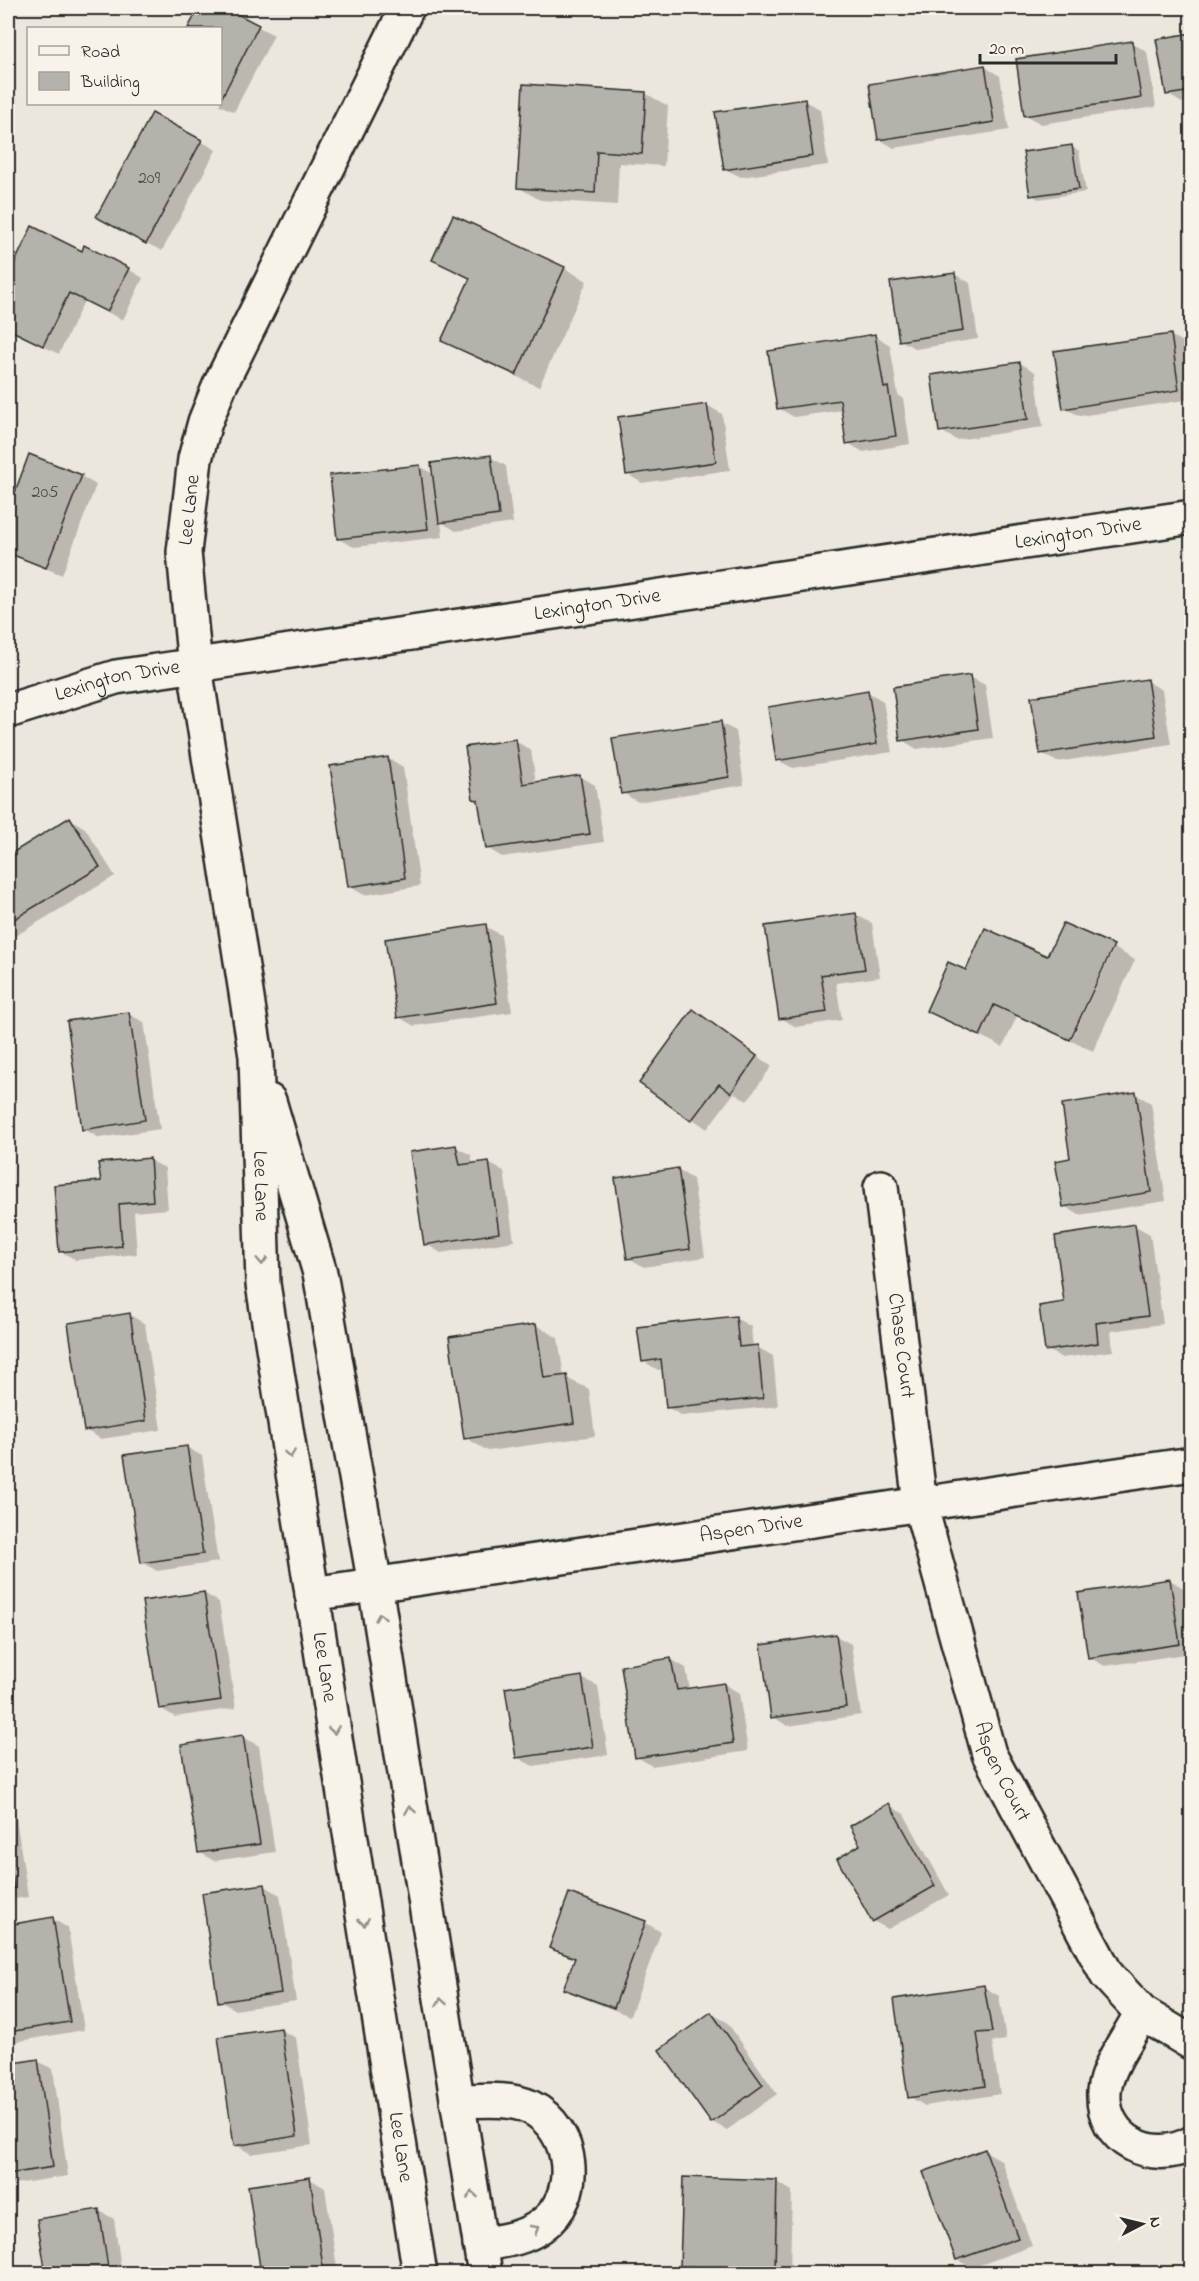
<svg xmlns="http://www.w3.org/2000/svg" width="1199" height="2281" font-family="'Indie Flower',sans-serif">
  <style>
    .shadow { fill: #0003 }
    .building { fill: #b5b2ab; stroke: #2b2b2b; stroke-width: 1.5 }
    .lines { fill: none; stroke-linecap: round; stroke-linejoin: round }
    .minor-casing { stroke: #2b2b2b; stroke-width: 38 }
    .minor { stroke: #f7f3e8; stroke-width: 33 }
    .oneway { stroke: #918f8a }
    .labels { text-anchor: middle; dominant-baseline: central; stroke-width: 5; stroke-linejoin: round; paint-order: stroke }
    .number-label { font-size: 18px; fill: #4e4d4b }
    .street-label { font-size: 21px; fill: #2b2b2b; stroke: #f7f3e8 }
  </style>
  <rect width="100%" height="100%" fill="#ebe7dd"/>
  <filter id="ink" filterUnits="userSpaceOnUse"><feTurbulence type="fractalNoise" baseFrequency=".0167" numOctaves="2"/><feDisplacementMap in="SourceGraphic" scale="12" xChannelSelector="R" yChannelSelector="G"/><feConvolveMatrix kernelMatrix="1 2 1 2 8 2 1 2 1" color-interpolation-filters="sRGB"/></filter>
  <g filter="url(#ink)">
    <g class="shadow">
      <path d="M201,8H222L274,35L234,112L218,104H220V28H190Z"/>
      <path d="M1192,35V102L1182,103L1167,94Z"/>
      <path d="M1132,43L1147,52L1156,107L1041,124L1025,115Z"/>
      <path d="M985,67L1000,76L1009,130L894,148L879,139Z"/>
      <path d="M645,93L668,106L664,166L619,163L617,205L540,200L518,187Z"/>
      <path d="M804,101L820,109L828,165L741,177L725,169Z"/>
      <path d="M201,141L216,150L162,251L113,226Z"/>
      <path d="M1072,147L1079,151L1086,192L1039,199L1031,195Z"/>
      <path d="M33,228L83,253L128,269L143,278L123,320L84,301L59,354L8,329V280Z"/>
      <path d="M433,260L564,268L587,281L539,387L466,353L443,340L471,280Z"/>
      <path d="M954,274L970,283L978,339L916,349L900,340Z"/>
      <path d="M1170,335L1186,344L1192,384V399L1080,416L1064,408Z"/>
      <path d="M875,336L890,345L898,395L903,398L910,444L863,452L848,443L843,410L794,417L778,408Z"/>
      <path d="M1020,363L1035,372L1043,427L956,440L941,431Z"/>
      <path d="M707,405L722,414L730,470L642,483L627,474Z"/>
      <path d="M30,456L81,476L96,485L62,575L8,553V515Z"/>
      <path d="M490,457L506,466L513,523L456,531L441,522L443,537L354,547L338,539L420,466L434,475Z"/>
      <path d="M970,677L985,685L993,738L917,749L902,740Z"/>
      <path d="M1147,681L1162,690L1171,744L1057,762L1041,753Z"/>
      <path d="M868,692L883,701L892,752L793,768L777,760Z"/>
      <path d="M720,723L736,731L744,785L638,802L623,793Z"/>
      <path d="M515,741L531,750L536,783L580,776L595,785L604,842L502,857L487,848L480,801L475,798Z"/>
      <path d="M388,758L403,767L420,886L364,895L349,886Z"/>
      <path d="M70,819L85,828L115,876L12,938L8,936V853L11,855Z"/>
      <path d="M856,915L872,923L880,977L836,983L842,1020L796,1027L781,1018Z"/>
      <path d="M485,926L501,935L512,1012L414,1026L399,1017Z"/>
      <path d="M1112,946L1069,1040L1017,1016L1003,1047L928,1010L966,972Z"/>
      <path d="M1114,948L1135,960L1093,1051L1071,1041Z"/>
      <path d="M693,1011L772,1066L747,1101L734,1093L707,1129L641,1082Z"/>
      <path d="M128,1014L144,1022L160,1129L99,1138L84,1129Z"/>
      <path d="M1135,1094L1151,1103L1166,1201L1079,1215L1064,1206Z"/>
      <path d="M456,1147L471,1155L473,1165L488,1163L504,1171L514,1241L441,1253L426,1244Z"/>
      <path d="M149,1160L165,1168L168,1209L134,1212L137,1254L76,1260L60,1251L102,1182Z"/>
      <path d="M678,1170L693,1179L705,1257L644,1267L629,1258Z"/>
      <path d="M1135,1226L1150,1234L1163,1324L1111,1331L1113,1351L1062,1358L1047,1350L1066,1304Z"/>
      <path d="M130,1315L145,1324L161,1430L101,1439L85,1430Z"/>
      <path d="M736,1318L751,1327L753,1347H757L773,1356L778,1406L682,1416L667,1407L663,1369L658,1370L643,1361Z"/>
      <path d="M536,1325L558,1338L564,1377L589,1389L595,1436L488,1451L466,1438Z"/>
      <path d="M186,1447L202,1456L218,1562L157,1571L142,1562Z"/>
      <path d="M8,1544L15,1598L8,1599Z"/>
      <path d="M1170,1580L1185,1589L1192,1629V1653L1105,1666L1090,1658Z"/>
      <path d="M204,1593L219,1602L236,1708L175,1717L160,1708Z"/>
      <path d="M836,1636L851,1644L861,1715L788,1726L773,1717Z"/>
      <path d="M671,1659L686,1668L690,1690L724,1684L739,1693L748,1751L652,1766L637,1757Z"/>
      <path d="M582,1678L598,1686L608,1755L533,1766L518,1758Z"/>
      <path d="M243,1737L259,1746L275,1852L214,1861L199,1852Z"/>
      <path d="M8,1788L12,1791L28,1897L8,1900Z"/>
      <path d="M889,1805L904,1814L949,1895L888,1929L873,1921L862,1845Z"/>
      <path d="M265,1886L280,1895L296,2001L235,2010L220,2001Z"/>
      <path d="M570,1895L646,1923L661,1932L630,2016L580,1997L565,1989L576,1960L551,1947Z"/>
      <path d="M53,1919L68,1928L84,2030L8,2043V1926Z"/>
      <path d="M984,1987L999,1996L1006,2040L992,2042L1000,2094L925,2106L910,2097Z"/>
      <path d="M712,2014L727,2022L777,2094L727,2130L712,2122Z"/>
      <path d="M281,2030L296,2038L312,2145L251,2154L236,2145Z"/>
      <path d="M37,2061L53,2069L68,2176L8,2185V2065Z"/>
      <path d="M985,2151L1001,2160L1032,2246L972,2268L957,2259Z"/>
      <path d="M310,2179L325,2188L338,2274H262Z"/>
      <path d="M777,2182L792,2191L790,2274H696L682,2265Z"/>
      <path d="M98,2210L114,2219L122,2274H47Z"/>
    </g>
    <g class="building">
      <path d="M199,8H226L259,25L220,101V28H188Z"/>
      <path d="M1192,33V91L1166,95L1156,39Z"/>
      <path d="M1132,41L1141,98L1024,116L1016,59Z"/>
      <path d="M985,65L994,122L878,140L869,84Z"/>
      <path d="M523,84L646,92L642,154L597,151L595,193L517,188Z"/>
      <path d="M805,99L813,156L724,170L715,112Z"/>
      <path d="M152,113L202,140L146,244L96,217Z"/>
      <path d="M1072,145L1079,189L1030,196L1023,152Z"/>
      <path d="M453,215L565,267L516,375L441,341L470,278L432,260Z"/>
      <path d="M32,226L82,251L84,245L129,268L107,312L69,293L43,346L8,329V277Z"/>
      <path d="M955,273L963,331L899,341L890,282Z"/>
      <path d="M875,334L884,388L888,387L896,436L846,444L840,400L777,409L768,351Z"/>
      <path d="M1171,334L1179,390L1063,409L1054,351Z"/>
      <path d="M1020,362L1028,419L939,432L931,375Z"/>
      <path d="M707,404L716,462L626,475L618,417Z"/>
      <path d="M29,454L82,475L46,568L8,553V511Z"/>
      <path d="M491,455L499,515L439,523L431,463Z"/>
      <path d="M420,465L428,529L337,539L330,475Z"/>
      <path d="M970,675L978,729L900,741L893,687Z"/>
      <path d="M1147,679L1156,736L1040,754L1031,697Z"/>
      <path d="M868,690L877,744L776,761L768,707Z"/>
      <path d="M721,721L729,777L621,794L612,738Z"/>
      <path d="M516,739L523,784L580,775L590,834L486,849L478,800L473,799L465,747Z"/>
      <path d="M388,757L405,878L348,887L330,766Z"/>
      <path d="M70,817L100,867L8,923V853L9,855Z"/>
      <path d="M856,913L865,969L821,975L827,1012L779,1019L765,926Z"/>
      <path d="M1063,923L1114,945L1070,1040L994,1005L980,1036L926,1011L948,962L966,970L985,928L1047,956Z"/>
      <path d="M486,924L497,1003L397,1018L385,939Z"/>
      <path d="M693,1009L757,1056L731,1093L719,1084L691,1121L639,1083Z"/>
      <path d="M129,1012L145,1120L82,1130L67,1021Z"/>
      <path d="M1136,1092L1151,1192L1063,1207L1055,1161L1070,1158L1062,1104Z"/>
      <path d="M456,1145L460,1165L489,1161L499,1233L424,1245L410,1152Z"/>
      <path d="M150,1158L153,1201L119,1204L122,1246L59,1252L54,1185L101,1181L98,1163Z"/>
      <path d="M678,1168L690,1249L627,1259L615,1178Z"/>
      <path d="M1135,1224L1148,1316L1096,1323L1098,1343L1045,1351L1039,1306L1064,1302L1055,1236Z"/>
      <path d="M130,1313L146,1421L84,1431L68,1323Z"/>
      <path d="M736,1316L739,1347L758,1345L763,1398L666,1408L661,1359L642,1362L637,1327Z"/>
      <path d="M536,1324L544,1378L567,1375L574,1423L464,1439L449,1337Z"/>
      <path d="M187,1446L203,1554L141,1563L124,1455Z"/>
      <path d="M1170,1579L1180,1644L1088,1658L1078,1593Z"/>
      <path d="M204,1592L221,1700L159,1709L142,1601Z"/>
      <path d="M836,1634L846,1707L771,1718L761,1645Z"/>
      <path d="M671,1658L677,1690L724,1683L733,1743L635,1758L621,1666Z"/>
      <path d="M582,1676L593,1747L516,1758L505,1688Z"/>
      <path d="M243,1735L260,1844L198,1853L181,1745Z"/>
      <path d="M889,1803L935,1886L872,1922L837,1859L860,1845L850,1826Z"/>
      <path d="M8,1848L14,1889L8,1890Z"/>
      <path d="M265,1884L281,1993L218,2002L202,1893Z"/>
      <path d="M569,1893L646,1921L614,2008L563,1989L575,1958L549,1948Z"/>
      <path d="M53,1917L70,2022L8,2032V1925Z"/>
      <path d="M984,1985L992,2032L977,2033L985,2086L908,2098L894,1999Z"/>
      <path d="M711,2012L763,2085L711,2123L659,2050Z"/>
      <path d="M281,2028L297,2136L234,2146L218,2037Z"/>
      <path d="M38,2059L53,2167L8,2174V2064Z"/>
      <path d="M985,2149L1018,2238L956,2260L923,2172Z"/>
      <path d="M310,2177L324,2274H261L248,2186Z"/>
      <path d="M683,2177L777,2180L775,2269L680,2266Z"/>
      <path d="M99,2209L109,2274H46L37,2219Z"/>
    </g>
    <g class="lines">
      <defs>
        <g id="minor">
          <path id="s1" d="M407,8L220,385L205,422L195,459L184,552L195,667L256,1056L263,1284L420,2274"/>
          <path id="s2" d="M8,711L116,677L1192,517"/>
          <path d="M269,1101L320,1273L375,1585L485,2274"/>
          <path id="s3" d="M881,1187L920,1504L989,1754L1107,1975L1142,2013L1192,2043"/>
          <path id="s4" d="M312,1594L1192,1464"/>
          <path d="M1142,2013C1130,2035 1106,2067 1104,2092C1101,2140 1153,2166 1192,2143"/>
          <path d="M457,2101C480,2101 508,2097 530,2107C575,2129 582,2197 541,2226C523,2239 501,2241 480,2245"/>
        </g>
      </defs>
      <use href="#minor" class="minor-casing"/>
      <use href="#minor" class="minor"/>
    </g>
    <defs><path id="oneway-chevron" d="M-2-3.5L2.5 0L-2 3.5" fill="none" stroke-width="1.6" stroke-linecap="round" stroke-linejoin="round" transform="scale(1.5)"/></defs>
    <g class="oneway">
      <use href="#oneway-chevron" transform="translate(262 1261) rotate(88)"/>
      <use href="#oneway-chevron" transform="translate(290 1454) rotate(81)"/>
      <use href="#oneway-chevron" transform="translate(380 1617) rotate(-99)"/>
      <use href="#oneway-chevron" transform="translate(334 1730) rotate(81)"/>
      <use href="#oneway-chevron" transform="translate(410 1810) rotate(-99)"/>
      <use href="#oneway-chevron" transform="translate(364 1922) rotate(81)"/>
      <use href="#oneway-chevron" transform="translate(441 2002) rotate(-99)"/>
      <use href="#oneway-chevron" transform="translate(472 2195) rotate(-99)"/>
      <use href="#oneway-chevron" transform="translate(535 2229) rotate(-31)"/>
    </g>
  </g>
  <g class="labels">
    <g class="number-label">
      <text x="149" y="179">209</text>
      <text x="45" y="493">205</text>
    </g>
    <g class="street-label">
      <text transform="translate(190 510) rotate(-84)">Lee Lane</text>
      <text stroke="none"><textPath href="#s2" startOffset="1086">Lexington Drive</textPath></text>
      <text stroke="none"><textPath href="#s2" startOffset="600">Lexington Drive</textPath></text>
      <text stroke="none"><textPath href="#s2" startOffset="114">Lexington Drive</textPath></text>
      <text stroke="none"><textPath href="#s1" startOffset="1232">Lee Lane</textPath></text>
      <text stroke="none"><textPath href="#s3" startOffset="160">Chase Court</textPath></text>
      <text stroke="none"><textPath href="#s4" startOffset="444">Aspen Drive</textPath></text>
      <text stroke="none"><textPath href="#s1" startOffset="1718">Lee Lane</textPath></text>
      <text stroke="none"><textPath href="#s3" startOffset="600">Aspen Court</textPath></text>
      <text stroke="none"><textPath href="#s1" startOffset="2204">Lee Lane</textPath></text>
    </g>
  </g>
  <rect width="1199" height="2281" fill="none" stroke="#f7f3e8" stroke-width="30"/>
  <rect x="15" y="15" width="1169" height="2251" fill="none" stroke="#2b2b2b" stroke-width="2" filter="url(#ink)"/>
  <rect x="27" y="27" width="195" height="78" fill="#f7f3e8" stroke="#a5a39c" stroke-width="1.5"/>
  <rect x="39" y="46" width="30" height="9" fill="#f7f3e8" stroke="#a5a39c" stroke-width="1.5"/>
  <text x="81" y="57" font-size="18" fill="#2b2b2b">Road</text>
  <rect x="39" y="72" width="30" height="18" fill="#b5b2ab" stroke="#a5a39c" stroke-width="1.5"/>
  <text x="81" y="87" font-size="18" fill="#2b2b2b">Building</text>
  <g transform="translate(1142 2224) rotate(83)" stroke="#f7f3e8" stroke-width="4.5" paint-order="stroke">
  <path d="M0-4.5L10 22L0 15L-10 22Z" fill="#2b2b2b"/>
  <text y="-9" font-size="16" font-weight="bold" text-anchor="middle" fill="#2b2b2b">N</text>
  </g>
  <path d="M980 54v9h136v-9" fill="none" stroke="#2b2b2b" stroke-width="3"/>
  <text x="989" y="54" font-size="18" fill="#2b2b2b" stroke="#f7f3e8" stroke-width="4.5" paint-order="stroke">20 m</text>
</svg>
